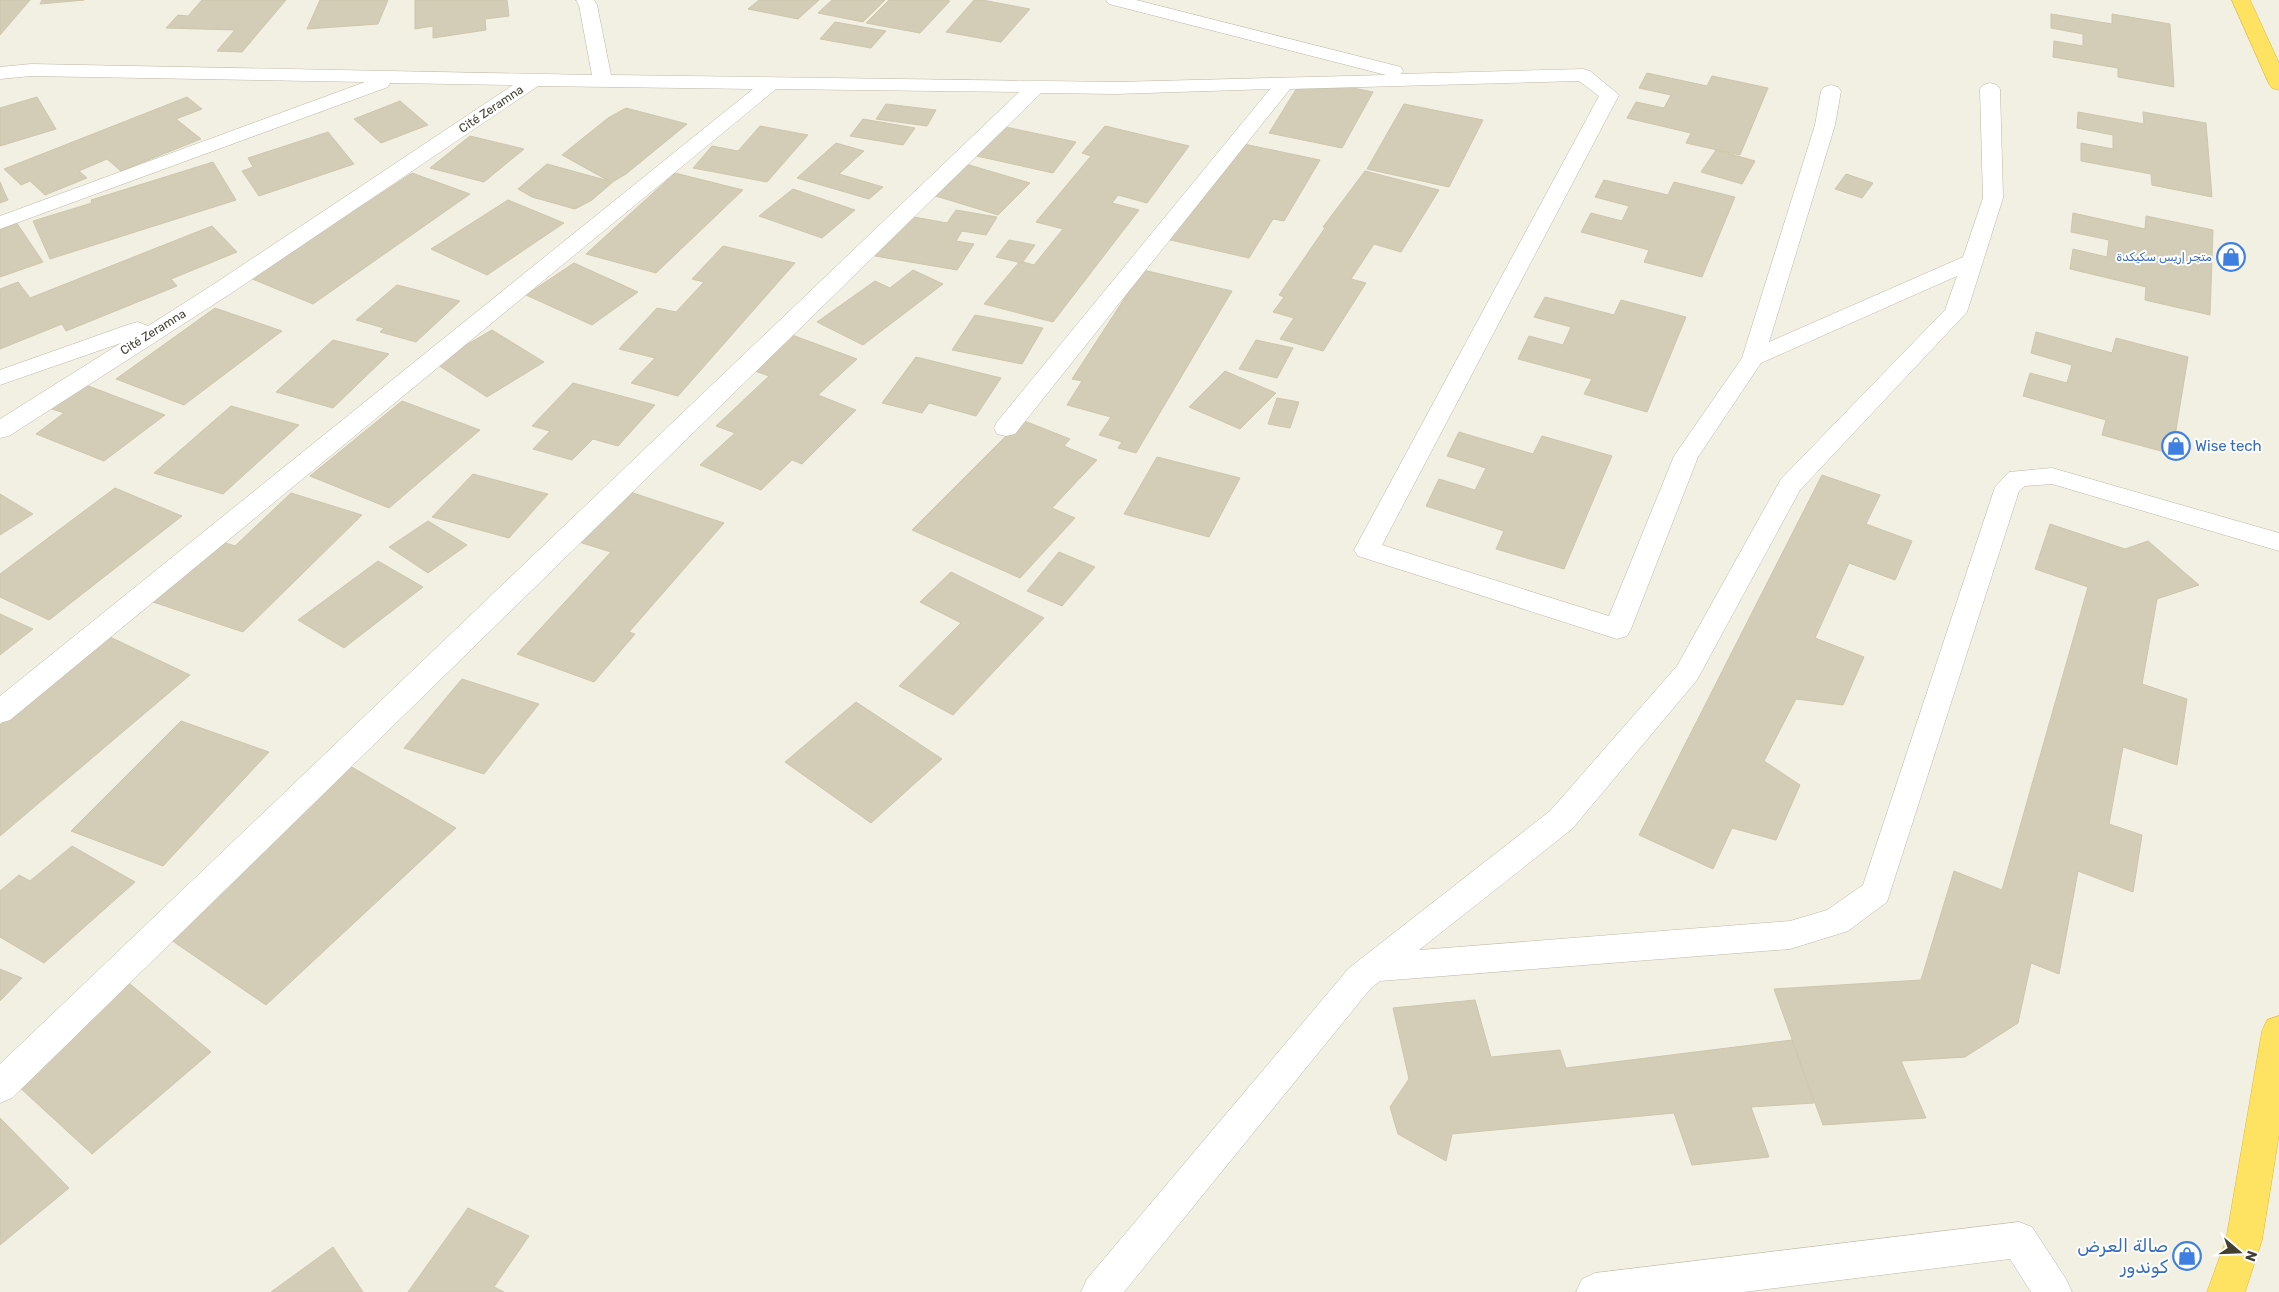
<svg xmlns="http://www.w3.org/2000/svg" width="2279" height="1292" font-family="Rubik,'Noto Sans Arabic',sans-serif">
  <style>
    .building { fill: #d3cdb8; stroke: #cec6ac }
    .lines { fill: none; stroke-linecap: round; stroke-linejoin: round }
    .street-casing { stroke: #bdb8a6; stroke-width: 1 }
    .highway-casing { stroke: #deb831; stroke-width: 1 }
    .street { fill: #fff; fill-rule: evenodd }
    .highway { fill: #fee261; fill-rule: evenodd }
    .labels { text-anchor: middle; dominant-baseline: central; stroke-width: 4; stroke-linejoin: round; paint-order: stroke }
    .far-street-label { font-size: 12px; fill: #434033; stroke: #fff }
    .far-shop-label { font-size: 12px; fill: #366cbe; stroke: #fff; text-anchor: end }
    .shop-label { font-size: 15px; fill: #366cbe; stroke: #fff; text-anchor: start }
    .near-shop-label { font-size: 18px; fill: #366cbe; stroke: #fff; text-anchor: end }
  </style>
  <rect width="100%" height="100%" fill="#f2efe3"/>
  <g class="building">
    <path d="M0,0H30L0,35Z"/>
    <path d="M42,0H84L40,4Z"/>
    <path d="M202,0H286L242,52L217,51L235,30L166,28L178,15L188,16Z"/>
    <path d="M320,0H388L378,24L307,29Z"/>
    <path d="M415,0H507L509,16L485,19L486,30L433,38V26L415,29Z"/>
    <path d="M759,0H819L798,19L748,9Z"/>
    <path d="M832,0H885L863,22L818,13Z"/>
    <path d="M889,0H944L950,1L920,33L866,23Z"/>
    <path d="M974,0H982L1030,9L1001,42L946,32Z"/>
    <path d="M2051,14L2112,24V14L2170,24L2174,87L2118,77V68L2053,57L2054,41L2083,46V34L2051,28Z"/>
    <path d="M835,22L886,31L871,48L820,39Z"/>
    <path d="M1647,73L1707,86L1712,76L1768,88L1740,155L1686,143L1691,133L1627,118L1636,102L1664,108L1671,95L1639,88Z"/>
    <path d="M1303,78L1373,92L1342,148L1269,133Z"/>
    <path d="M37,97L56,129L0,146V108Z"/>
    <path d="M187,97L202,109L176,119L201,139L121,171L107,159L79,171L87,178L45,195L30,181L21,185L4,169Z"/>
    <path d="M400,101L428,125L381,143L354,119Z"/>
    <path d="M886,104L936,110L927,126L876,119Z"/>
    <path d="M1404,104L1483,120L1449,187L1367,169Z"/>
    <path d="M626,108L687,124L626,174L614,181L592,200L575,209L532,197L518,189L547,164L609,181L562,155L608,118Z"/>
    <path d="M2078,112L2144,124L2143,112L2206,123L2212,197L2152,185L2151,174L2081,161V143L2113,149V135L2077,128Z"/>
    <path d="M863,119L915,128L903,145L850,136Z"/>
    <path d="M760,126L808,135L767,182L693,168L712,146L738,151Z"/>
    <path d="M1001,126L1076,142L1053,173L977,156Z"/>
    <path d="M1105,126L1189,146L1147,203L1118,195L1112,203L1139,210L1053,322L984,304L1020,261L1034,265L1063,229L1036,222L1091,156L1082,153Z"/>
    <path d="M328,132L354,164L259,196L242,171L253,167L248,158Z"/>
    <path d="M470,136L524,149L484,182L430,168Z"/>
    <path d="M836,143L864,151L839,174L883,187L869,199L797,178Z"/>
    <path d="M1239,143L1320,160L1284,221L1273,219L1249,258L1166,239L1191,202L1199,204Z"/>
    <path d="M1716,150L1755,161L1742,184L1701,172Z"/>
    <path d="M213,162L236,200L50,259L33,221L92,203L91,200Z"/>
    <path d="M959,162L1030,183L998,215L926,193Z"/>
    <path d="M1365,171L1439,190L1401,252L1374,244L1351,279L1366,283L1323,351L1280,339L1294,318L1273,312L1284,297L1279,295L1325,228L1323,227Z"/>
    <path d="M412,173L470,194L313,304L245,276L354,206L359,208Z"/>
    <path d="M675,173L743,190L656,273L586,254Z"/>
    <path d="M1846,174L1873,183L1862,198L1835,189Z"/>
    <path d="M1604,180L1668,195L1674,182L1735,197L1702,277L1644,262L1649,250L1581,232L1591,213L1622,221L1629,206L1595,197Z"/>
    <path d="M0,182L8,200L0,203Z"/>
    <path d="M793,189L855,210L822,238L759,216Z"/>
    <path d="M508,200L564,223L487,275L431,249Z"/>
    <path d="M956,210L997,217L986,235L962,231L956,241L974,244L957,270L875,256L903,215L947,223Z"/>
    <path d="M2073,213L2145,229L2146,216L2213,230L2210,315L2145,300L2146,287L2070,269L2073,249L2107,257L2109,240L2071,232Z"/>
    <path d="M14,219L43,262L0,277V224Z"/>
    <path d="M212,226L237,252L171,279L177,286L66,331L62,324L0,349V289L18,282L30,298Z"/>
    <path d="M1009,240L1035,245L1022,263L996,257Z"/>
    <path d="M723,246L795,263L678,396L631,383L655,358L619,349L657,308L676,312L704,282L692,279Z"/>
    <path d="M574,263L638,292L592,325L526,295Z"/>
    <path d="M913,270L943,284L863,345L817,322L875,281L890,288Z"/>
    <path d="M1143,270L1232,291L1136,453L1118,448L1122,442L1099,435L1111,417L1067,405L1082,381L1072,379Z"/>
    <path d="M397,285L460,301L416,342L380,332L384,328L356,320Z"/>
    <path d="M1545,297L1614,315L1621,300L1686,317L1647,412L1584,394L1592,379L1518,359L1529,336L1563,345L1571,327L1534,317Z"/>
    <path d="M215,308L282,331L184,405L116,379Z"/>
    <path d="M975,315L1043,328L1022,364L952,350Z"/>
    <path d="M492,330L544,362L487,397L435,363Z"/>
    <path d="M2036,332L2112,353L2116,338L2188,357L2172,454L2102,435L2106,420L2023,396L2030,373L2067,383L2072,365L2031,353Z"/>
    <path d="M792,335L857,359L818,395L856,410L802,464L792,460L761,490L700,465L735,433L716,426L769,376L752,370Z"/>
    <path d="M333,340L389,354L333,408L276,392Z"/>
    <path d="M1256,340L1293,348L1277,378L1239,369Z"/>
    <path d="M916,357L1001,378L976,416L929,403L922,413L882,403Z"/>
    <path d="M1225,371L1276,393L1240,429L1189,407Z"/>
    <path d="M573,383L655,405L618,446L593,439L572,460L533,449L550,431L532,426Z"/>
    <path d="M83,384L165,415L104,461L36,434L64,413L49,408Z"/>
    <path d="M1277,398L1299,402L1290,428L1268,424Z"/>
    <path d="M402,401L480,430L389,508L310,476Z"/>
    <path d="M231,406L299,425L223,494L154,473Z"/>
    <path d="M1022,420L1070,439L1064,446L1097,460L1052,508L1075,518L1020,578L912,530Z"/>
    <path d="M1459,432L1533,454L1542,436L1612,456L1564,569L1496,549L1504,531L1426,506L1439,479L1475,490L1486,468L1447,456Z"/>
    <path d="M1157,457L1240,478L1209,537L1124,514Z"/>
    <path d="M473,474L548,494L509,538L432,517Z"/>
    <path d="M1822,475L1880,495L1866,524L1912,541L1895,580L1849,563L1815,638L1864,657L1843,705L1796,699L1764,761L1800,785L1776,840L1732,828L1713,869L1639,835Z"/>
    <path d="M115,488L182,516L49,620L0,597V574Z"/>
    <path d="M627,491L724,523L629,632L635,634L594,682L517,654L611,552L579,542Z"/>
    <path d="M291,493L362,515L243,632L150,601L216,540L235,546Z"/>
    <path d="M0,494L33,514L0,535Z"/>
    <path d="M428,521L467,545L428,573L389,547Z"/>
    <path d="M2050,524L2125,549L2148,541L2199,585L2157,599L2142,684L2187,699L2177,765L2123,747L2109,824L2142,835L2133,892L2078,871L2059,974L2031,963L2018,1023L1965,1057L1901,1061L1926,1118L1823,1125L1774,989L1921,980L1954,871L2002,890L2088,587L2035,569Z"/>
    <path d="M1059,552L1095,567L1062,606L1027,591Z"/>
    <path d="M378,561L423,587L344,648L298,620Z"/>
    <path d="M951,572L1044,618L953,715L899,686L961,623L920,602Z"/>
    <path d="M0,614L33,629L0,655Z"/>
    <path d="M110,637L190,675L0,836V725Z"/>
    <path d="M462,679L539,704L484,774L404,748Z"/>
    <path d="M856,702L942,759L871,823L785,762Z"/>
    <path d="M181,721L269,752L163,866L71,831Z"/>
    <path d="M350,766L456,828L266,1005L158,931Z"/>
    <path d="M72,846L135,882L44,963L0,937V891L19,875L30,881Z"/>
    <path d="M0,969L22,978L0,1001Z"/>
    <path d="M123,978L211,1052L92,1154L5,1074Z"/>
    <path d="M1475,1000L1491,1057L1560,1050L1566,1068L1792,1040L1814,1103L1751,1107L1769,1157L1692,1165L1674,1113L1452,1134L1446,1161L1398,1134L1390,1107L1409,1079L1393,1008Z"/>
    <path d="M0,1118L69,1188L0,1245Z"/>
    <path d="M468,1208L529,1236L494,1287L504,1292H408Z"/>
    <path d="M333,1247L363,1292H271Z"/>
  </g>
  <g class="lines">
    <defs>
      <g id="street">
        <path d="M576,0H594L597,5L611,75L1116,82L1386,75L1109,4L1106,0H1136L1401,67L1403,71L1401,74L1583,69L1590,71L1619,95L1382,545L1609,616L1674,456L1742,358L1815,125L1821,91L1824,87L1831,85L1838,87L1841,91L1835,125L1769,342L1963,257L1983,198L1980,89L1983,85L1990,83L1997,85L2000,89L2003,198L1967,312L1800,490L1697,680L1572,829L1419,950L1790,921L1827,910L1863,885L1995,487L2009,472L2052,468L2279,533V551L2052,484L2025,486L2019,491L1887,902L1848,931L1790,949L1380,981L1371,988L1124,1292H1081L1087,1279L1349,968L1550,811L1677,666L1781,479L1945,310L1957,276L1761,363L1698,457L1631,629L1627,636L1617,639L1358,556L1354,550L1599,96L1579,81L1290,89L1015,434L1006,436L997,434L994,428L997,422L1270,89L1116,94L1041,93L12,1098L0,1103V1064L1019,92L776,89L10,720L0,723V696L753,89L538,86L230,294L9,436L0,438V419L121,343L0,385V370L130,324L138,322L148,326L214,284L513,85L390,83L388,87L0,229V216L365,82L31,76L0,79V67L31,64L592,75L579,5Z"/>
        <path d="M2019,1222L2032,1227L2066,1279L2072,1292H2031L2010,1259L1744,1292H1576L1582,1279L1595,1273Z"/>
      </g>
      <g id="highway">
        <path d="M2232,0H2250L2279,63V90L2272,88L2269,84Z"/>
        <path d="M2279,1016V1135L2262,1240L2245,1292H2207L2226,1240L2262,1031L2267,1020Z"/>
      </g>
    </defs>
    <use href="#street" class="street-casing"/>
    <use href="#highway" class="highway-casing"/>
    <use href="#street" class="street"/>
    <use href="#highway" class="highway"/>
  </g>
  <defs>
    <symbol id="shop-ring" viewBox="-11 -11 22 22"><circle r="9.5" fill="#fff" stroke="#3f7fe0" stroke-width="1.5"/><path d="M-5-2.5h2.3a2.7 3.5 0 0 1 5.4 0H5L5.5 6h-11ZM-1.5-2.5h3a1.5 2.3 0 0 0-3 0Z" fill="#3f7fe0"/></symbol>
  </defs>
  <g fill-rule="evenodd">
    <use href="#shop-ring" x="2215" y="241" width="32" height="32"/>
    <use href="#shop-ring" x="2160" y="430" width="32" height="32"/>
    <use href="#shop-ring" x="2171" y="1240" width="32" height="32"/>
  </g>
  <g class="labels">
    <g class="far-street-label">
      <text transform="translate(491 109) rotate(-34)">Cité Zeramna</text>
      <text transform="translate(153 332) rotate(-32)">Cité Zeramna</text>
    </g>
    <g class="far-shop-label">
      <text x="2212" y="257">متجر إريس سكيكدة</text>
    </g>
    <g class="shop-label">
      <text x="2195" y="446">Wise tech</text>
    </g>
    <g class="near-shop-label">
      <text x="2168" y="1246">صالة العرض<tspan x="2168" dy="21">كوندور</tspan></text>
    </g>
  </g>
  <g transform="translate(2239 1252) rotate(109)" stroke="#ffffff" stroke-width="4" paint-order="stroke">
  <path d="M0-4L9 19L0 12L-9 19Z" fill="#434033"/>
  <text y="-8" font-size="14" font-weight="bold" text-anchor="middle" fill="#434033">N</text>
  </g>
</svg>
